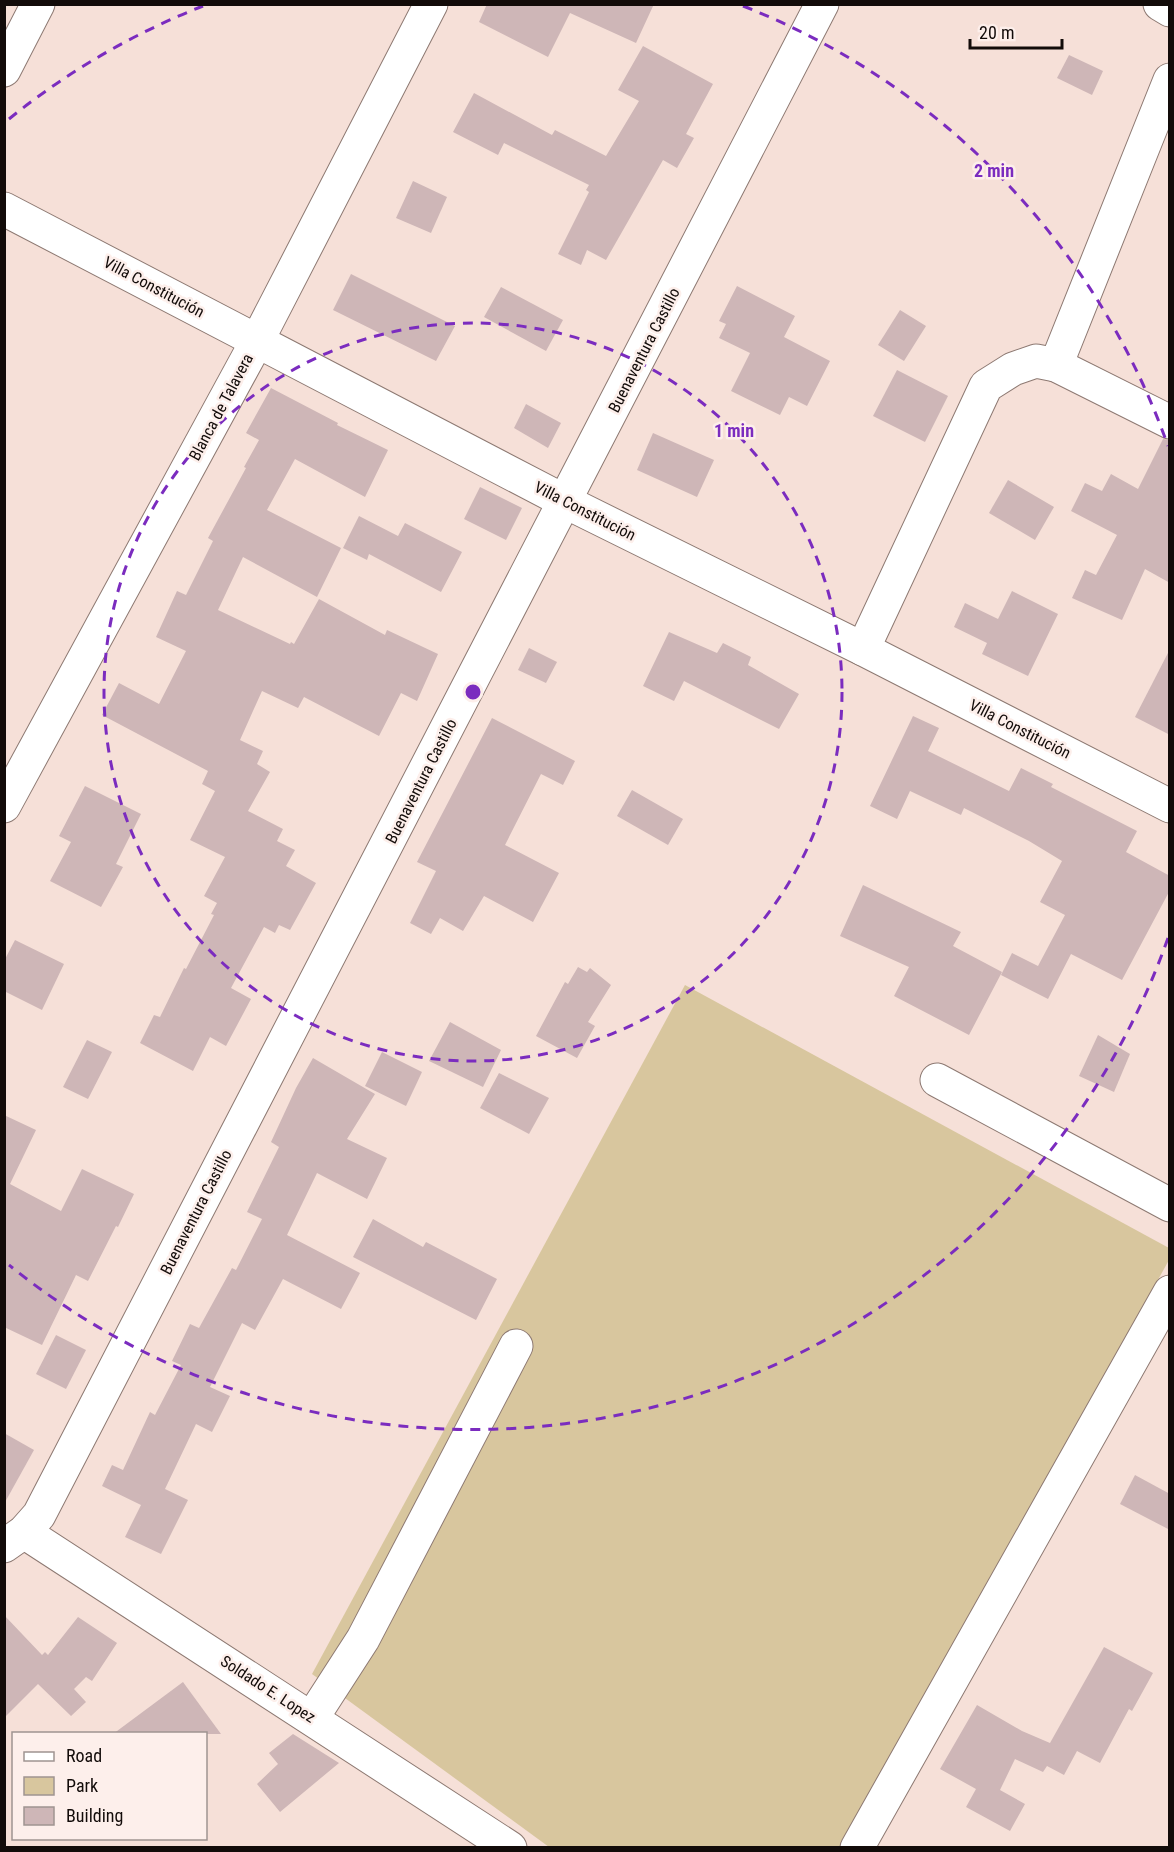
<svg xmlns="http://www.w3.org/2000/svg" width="1174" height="1852" font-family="'Roboto Condensed',sans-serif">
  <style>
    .green { fill: #d8c69e }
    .building { fill: #ceb6b7 }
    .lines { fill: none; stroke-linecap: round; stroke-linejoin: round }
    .minor-casing { stroke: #8d7972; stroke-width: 35 }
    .minor { stroke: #fff; stroke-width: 33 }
    .ring { fill: none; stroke: #7b2cbf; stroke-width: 3; stroke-dasharray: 10 8 }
    .labels { text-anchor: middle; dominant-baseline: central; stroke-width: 5; stroke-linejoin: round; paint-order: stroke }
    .street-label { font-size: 16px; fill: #120b09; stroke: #fdefeb }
    .centre { fill: #7b2cbf; stroke: #fdefeb; stroke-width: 3 }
    .ring-label { font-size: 18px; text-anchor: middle; font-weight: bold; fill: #7b2cbf; stroke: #fdefeb; stroke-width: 5; stroke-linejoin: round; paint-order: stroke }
  </style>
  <rect width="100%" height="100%" fill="#f6e0d8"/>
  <path class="green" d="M685,985L1169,1248V1260L842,1847H549L312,1674Z"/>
  <g class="building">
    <path d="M487,4H654L636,43L570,13L548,57L479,22Z"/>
    <path d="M643,46L713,84L686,134L694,138L677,168L663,160L606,260L587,250L581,265L558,254L589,192L586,190L589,185L504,143L498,155L453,132L474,93L552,135L555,130L606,156L639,101L618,90Z"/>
    <path d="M1069,55L1103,71L1092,95L1057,78Z"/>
    <path d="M413,181L447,197L431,233L396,218Z"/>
    <path d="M351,274L455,326L436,361L333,310Z"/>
    <path d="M737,286L795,316L784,337L830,361L807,406L789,397L780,415L731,391L750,353L719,338L726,324L719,321Z"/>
    <path d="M501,287L563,320L546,351L484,317Z"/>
    <path d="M900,310L926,326L904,361L878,345Z"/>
    <path d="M897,370L948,396L925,442L873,416Z"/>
    <path d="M271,388L338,423L337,425L388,450L365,497L295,459L267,510L341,548L317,597L243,557L218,610L290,644L291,642L294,644L319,599L385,635L387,630L438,654L417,701L401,693L379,736L304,697L298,708L262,691L240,740L263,751L257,764L270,772L248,811L283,829L277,841L295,850L286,866L316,883L290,930L279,925L275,933L264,927L231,988L251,999L226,1046L210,1037L193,1071L140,1043L154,1015L160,1017L184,968L186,969L214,915L211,914L217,903L204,896L225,857L190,840L215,791L202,784L208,771L102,715L119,683L159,704L186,651L156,637L177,591L186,595L213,541L208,538L246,468L244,467L259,440L246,433Z"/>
    <path d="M526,404L561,423L548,448L514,428Z"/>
    <path d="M653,433L714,460L697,497L637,470Z"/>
    <path d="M1163,439L1170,440V583L1145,569L1122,620L1072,598L1085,570L1096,575L1117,535L1071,511L1085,483L1102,491L1111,474L1138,489Z"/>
    <path d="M1008,480L1054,507L1035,540L989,513Z"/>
    <path d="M480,487L522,508L506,540L464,519Z"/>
    <path d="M359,516L398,536L405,523L462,552L441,592L369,554L367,560L343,548Z"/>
    <path d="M1012,591L1058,614L1028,676L982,654L987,643L954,627L965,603L998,619Z"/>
    <path d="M669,632L717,653L723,643L751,657L748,665L799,694L779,729L684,681L674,701L643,686Z"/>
    <path d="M529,648L557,662L546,683L518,670Z"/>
    <path d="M1170,649V735L1135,717Z"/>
    <path d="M913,716L939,728L928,751L1009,791L1021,768L1053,784L1051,787L1137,831L1126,852L1170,876V890L1122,980L1071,954L1048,999L1001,975L1012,953L1038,966L1065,915L1040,902L1062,861L1029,841L964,808L961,815L910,791L897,819L870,806Z"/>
    <path d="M492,718L575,761L563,785L541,774L505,845L559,873L533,922L484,896L463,931L440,918L431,934L410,923L436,871L417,862Z"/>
    <path d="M85,786L141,814L116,864L123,867L101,907L50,881L71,842L59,836Z"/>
    <path d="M632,790L683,819L668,845L617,816Z"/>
    <path d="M863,885L961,932L953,946L1002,972L969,1035L894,996L909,967L840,936Z"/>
    <path d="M15,940L64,964L42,1010L4,991V961Z"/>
    <path d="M578,967L587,972L590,968L611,985L588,1022L595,1026L577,1058L536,1036L565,982L568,984Z"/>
    <path d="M450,1022L501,1050L483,1087L429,1061Z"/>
    <path d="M1098,1035L1130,1054L1114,1092L1079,1076Z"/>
    <path d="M87,1040L112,1052L88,1099L63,1087Z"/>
    <path d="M382,1052L422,1072L406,1106L365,1086Z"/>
    <path d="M313,1058L375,1094L347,1139L387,1158L367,1199L317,1173L287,1235L360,1273L341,1309L283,1279L255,1330L242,1323L210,1387L230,1396L212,1432L196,1424L165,1489L188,1500L161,1554L125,1537L141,1505L102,1486L112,1465L123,1470L150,1412L155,1415L181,1365L172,1361L190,1324L199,1328L232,1268L236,1270L262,1219L247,1212L279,1147L271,1142L296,1088Z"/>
    <path d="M499,1073L549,1098L529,1134L480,1108Z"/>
    <path d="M4,1115L36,1130L10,1184L61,1211L82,1169L134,1194L118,1227L116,1226L88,1281L76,1275L42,1345L4,1327Z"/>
    <path d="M373,1219L423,1247L426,1242L497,1279L476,1320L353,1257Z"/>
    <path d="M56,1335L86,1350L66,1389L36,1374Z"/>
    <path d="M4,1433L34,1450L4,1504Z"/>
    <path d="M1135,1475L1170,1494V1530L1120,1504Z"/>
    <path d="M4,1615L42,1655L45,1652L48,1655L78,1617L117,1643L92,1681L86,1677L74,1689L86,1702L71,1716L38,1684L4,1718Z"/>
    <path d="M1104,1647L1153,1673L1132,1711L1129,1709L1100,1763L1077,1751L1064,1775L1047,1766L1043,1772L1015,1759L1000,1790L1025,1804L1010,1831L966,1807L976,1789L940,1769L977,1705L1022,1731L1050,1743Z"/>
    <path d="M183,1682L221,1734H113Z"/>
    <path d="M293,1734L339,1763L280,1812L257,1784L278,1764L269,1753Z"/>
  </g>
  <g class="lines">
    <defs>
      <g id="minor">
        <path d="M1160,4L1170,10"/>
        <path d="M4,70L38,4"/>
        <path d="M4,209L566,502L863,649L1170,806"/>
        <path d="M1056,365L1170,422"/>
        <path d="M863,649L986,386L1013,369L1036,361L1056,365L1170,80"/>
        <path d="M4,806L257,341L431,4"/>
        <path d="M937,1080L1170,1205"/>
        <path d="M24,1532L510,1848"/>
        <path d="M4,1546L24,1532L39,1515L822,4"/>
        <path d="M312,1718L363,1639L516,1346"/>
        <path d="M857,1848L1170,1292"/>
      </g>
    </defs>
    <use href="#minor" class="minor-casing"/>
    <use href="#minor" class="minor"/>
  </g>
  <g class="ring">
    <circle cx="473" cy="692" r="369"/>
    <path d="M1168 938A737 737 0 0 1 9 1265M9 119A737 737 0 0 1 203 6M743 6A737 737 0 0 1 1168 446"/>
  </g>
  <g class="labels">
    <g class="street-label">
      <text transform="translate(154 287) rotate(28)">Villa Constitución</text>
      <text transform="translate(644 350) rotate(-63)">Buenaventura Castillo</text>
      <text transform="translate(221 407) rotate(-62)">Blanca de Talavera</text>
      <text transform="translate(585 511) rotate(27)">Villa Constitución</text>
      <text transform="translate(1020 729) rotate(27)">Villa Constitución</text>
      <text transform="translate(421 781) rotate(-63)">Buenaventura Castillo</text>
      <text transform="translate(196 1212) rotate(-63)">Buenaventura Castillo</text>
      <text transform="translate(268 1689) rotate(33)">Soldado E. Lopez</text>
    </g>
  </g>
  <circle cx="473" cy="692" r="9" class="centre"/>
  <g class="ring-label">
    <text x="994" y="177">2 min</text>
    <text x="734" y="437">1 min</text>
  </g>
  <rect width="1174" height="1852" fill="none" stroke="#120b09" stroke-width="12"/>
  <rect x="12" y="1732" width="195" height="108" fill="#fdefeb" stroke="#9f9491" stroke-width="1.5"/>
  <rect x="24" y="1752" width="30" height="9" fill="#ffffff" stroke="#9f9491" stroke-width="1.5"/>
  <text x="66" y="1762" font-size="18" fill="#120b09">Road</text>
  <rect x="24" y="1777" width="30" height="18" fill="#d8c69e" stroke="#9f9491" stroke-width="1.5"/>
  <text x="66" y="1792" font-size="18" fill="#120b09">Park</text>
  <rect x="24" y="1807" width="30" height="18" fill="#ceb6b7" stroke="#9f9491" stroke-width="1.5"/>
  <text x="66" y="1822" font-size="18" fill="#120b09">Building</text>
  <path d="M970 39v9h92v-9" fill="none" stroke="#120b09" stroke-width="3"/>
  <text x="979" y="39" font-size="18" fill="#120b09" stroke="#fdefeb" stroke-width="4.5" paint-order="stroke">20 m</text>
</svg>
